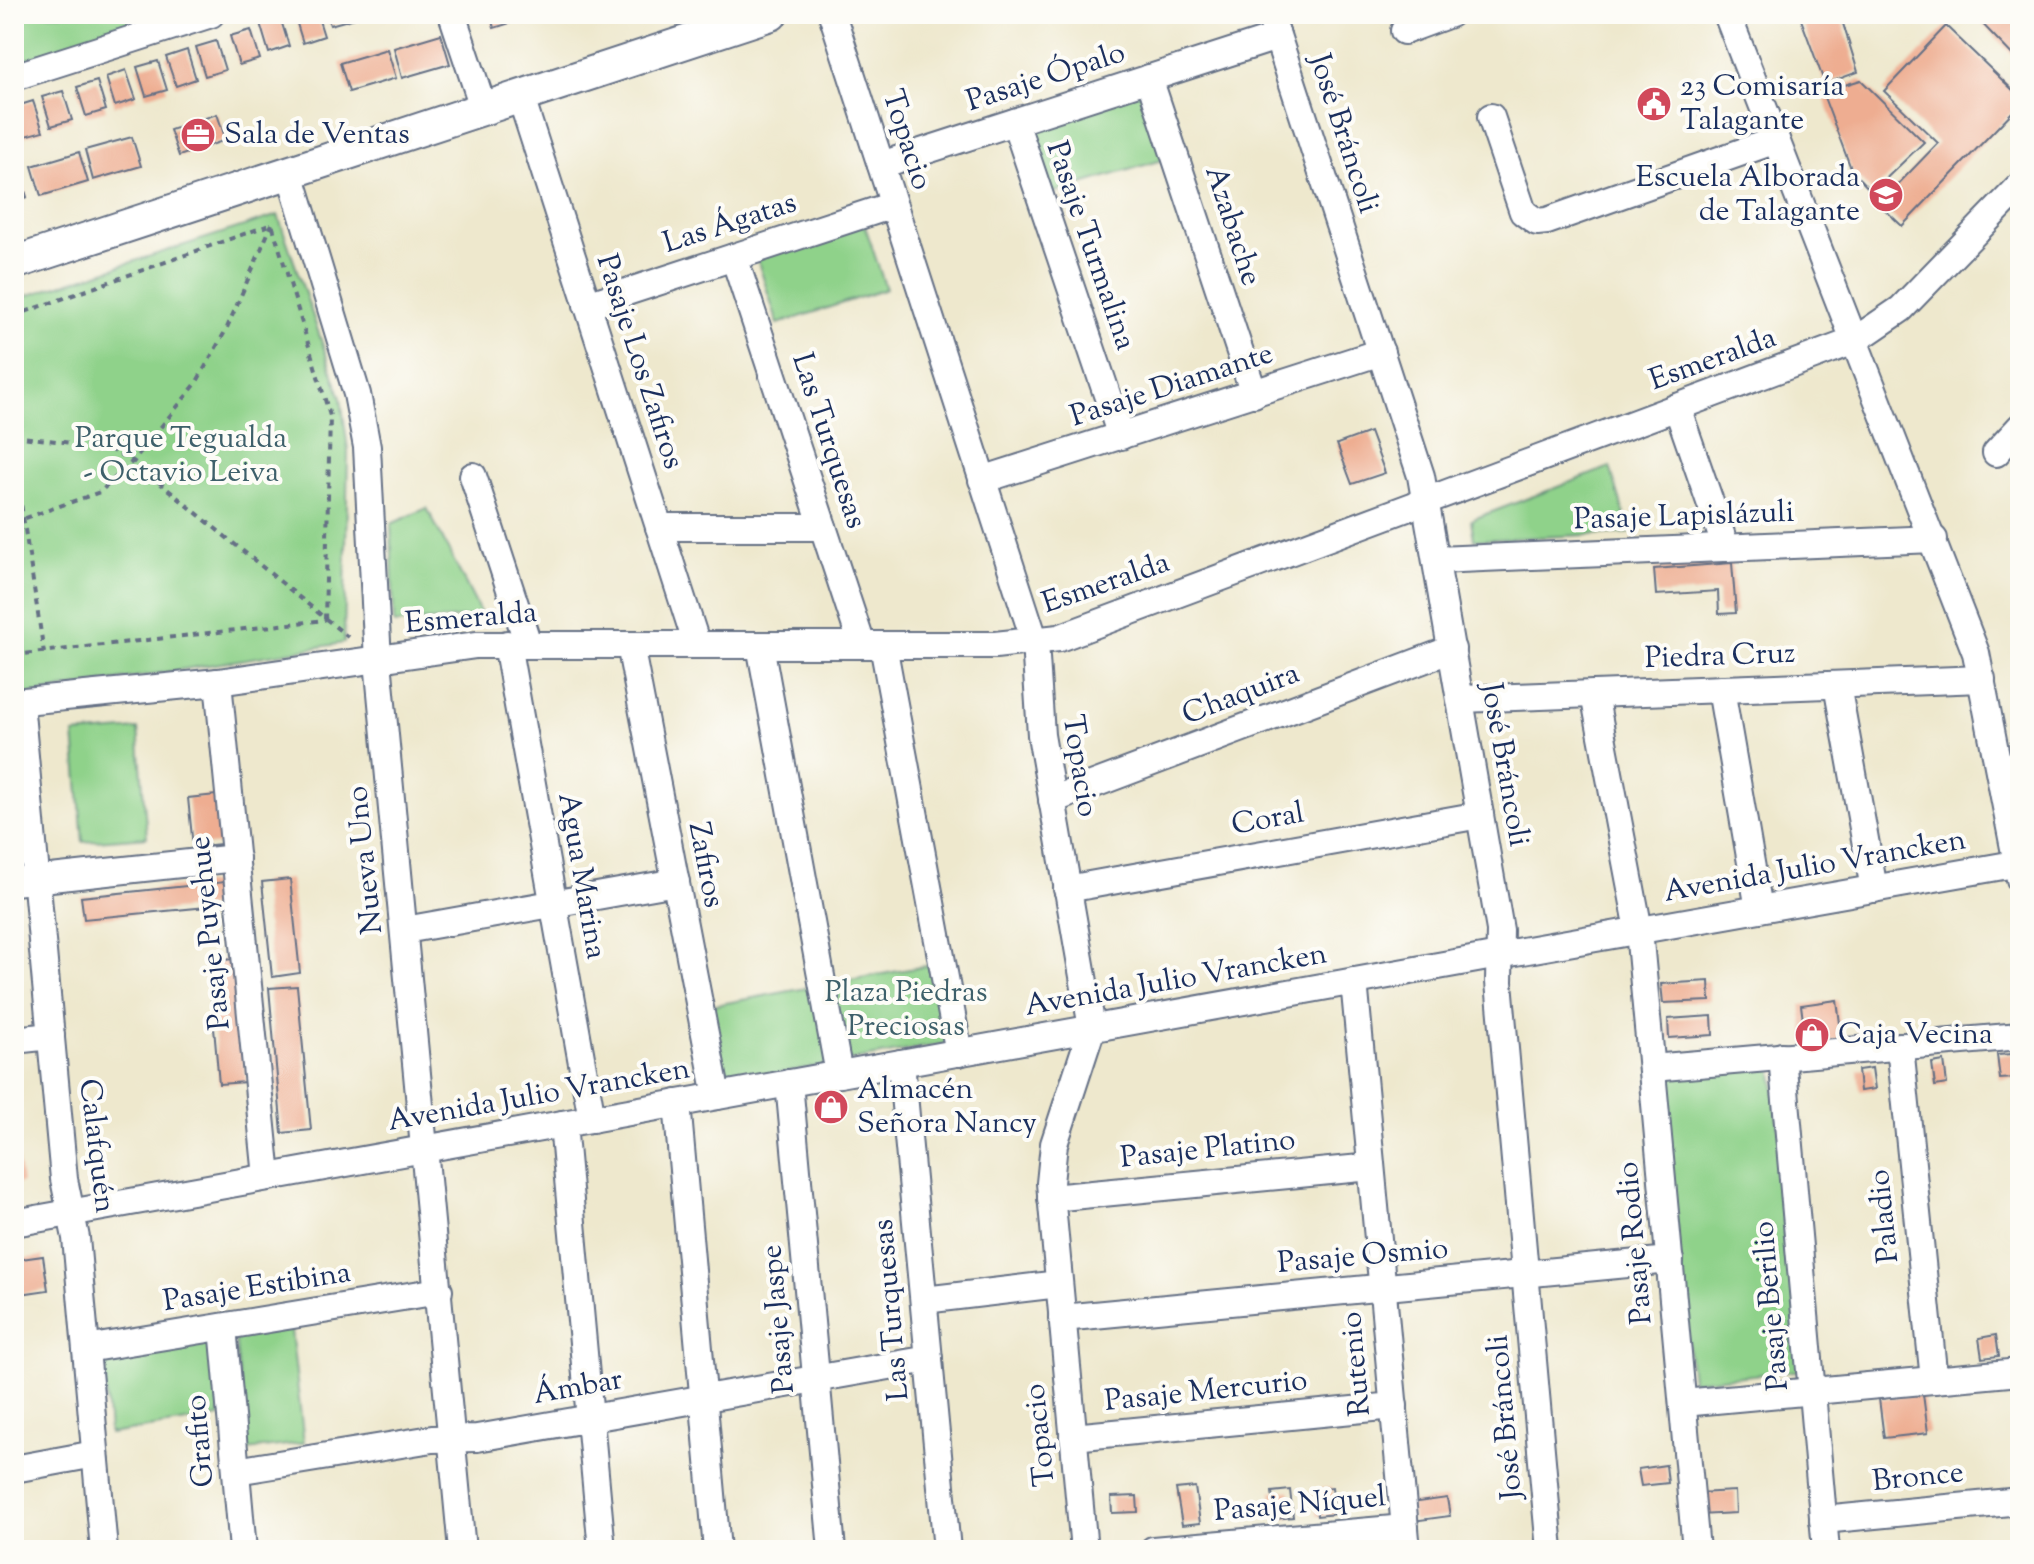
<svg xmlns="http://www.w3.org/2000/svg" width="2034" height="1564" font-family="'Sorts Mill Goudy',serif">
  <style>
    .green { fill: #8fd28a; stroke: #558074; stroke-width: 2 }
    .building { fill: #eead91 }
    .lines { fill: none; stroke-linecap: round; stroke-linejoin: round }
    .minor-casing { stroke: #657085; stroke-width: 30 }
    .major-casing { stroke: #657085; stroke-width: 36 }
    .path { stroke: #657085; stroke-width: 4; stroke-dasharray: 6 6; stroke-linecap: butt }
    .minor { stroke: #fff; stroke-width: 26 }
    .major { stroke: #fff; stroke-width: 32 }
    .labels { text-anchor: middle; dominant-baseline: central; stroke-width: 8; stroke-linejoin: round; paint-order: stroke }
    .street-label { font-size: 30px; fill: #1b2f5e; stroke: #fdfcf7 }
    .poi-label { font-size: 30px; fill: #1b2f5e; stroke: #fdfcf7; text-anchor: start }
    .park-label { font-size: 30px; fill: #3e606b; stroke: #fdfcf7 }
  </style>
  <rect width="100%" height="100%" fill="#fdfcf7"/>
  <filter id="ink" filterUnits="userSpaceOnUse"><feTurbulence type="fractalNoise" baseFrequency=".0125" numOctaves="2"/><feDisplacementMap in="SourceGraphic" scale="16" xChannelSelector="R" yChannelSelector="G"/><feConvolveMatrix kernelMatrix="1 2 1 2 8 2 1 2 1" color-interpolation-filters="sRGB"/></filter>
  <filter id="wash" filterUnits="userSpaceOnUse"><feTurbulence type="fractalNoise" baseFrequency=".006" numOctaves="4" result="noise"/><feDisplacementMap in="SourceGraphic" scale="32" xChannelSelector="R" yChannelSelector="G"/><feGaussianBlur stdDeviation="1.8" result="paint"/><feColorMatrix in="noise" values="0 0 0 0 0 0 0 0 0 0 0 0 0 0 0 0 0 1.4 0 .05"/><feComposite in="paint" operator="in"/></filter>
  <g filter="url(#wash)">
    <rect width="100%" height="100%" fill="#eee8cd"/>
    <g class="green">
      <path d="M20,14H185L14,68V16Z"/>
      <path d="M1143,87L1165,159L1049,194L1027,122Z"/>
      <path d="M278,215L341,398L348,450L344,643L14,697V300Z"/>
      <path d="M864,223L886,289L778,324L757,259Z"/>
      <path d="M1610,467L1630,533L1474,540L1471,520Z"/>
      <path d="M427,508L482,616L394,624L391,524Z"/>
      <path d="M138,729L147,837L83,842L74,734Z"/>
      <path d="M937,964L955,1042L718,1084L704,1007Z"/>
      <path d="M1772,1063L1804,1370L1692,1381L1660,1074Z"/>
      <path d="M291,1330L304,1443L247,1450L235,1336Z"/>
      <path d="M209,1340L215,1345L220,1417L109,1434L104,1364L110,1357Z"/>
    </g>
    <g id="blocks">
      <g class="building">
        <path d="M294,14H317L324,36L303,43Z"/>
        <path d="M326,14H366V15L330,25Z"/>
        <path d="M490,14H536V15L494,28Z"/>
        <path d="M1799,14H1840L1858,72L1825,84Z"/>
        <path d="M1973,14H2020V63Z"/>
        <path d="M280,17L289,46L269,53L260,23Z"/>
        <path d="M1946,26L2020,97V104L1902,226L1879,204L1938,143L1884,91Z"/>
        <path d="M251,30L260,59L239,65L230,36Z"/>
        <path d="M441,34L450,64L402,78L394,48Z"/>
        <path d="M216,41L225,70L205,76L196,47Z"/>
        <path d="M387,49L396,78L349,92L340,63Z"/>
        <path d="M187,50L196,79L176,86L166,57Z"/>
        <path d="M158,61L167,90L146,96L137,67Z"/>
        <path d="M126,70L136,99L115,106L106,77Z"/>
        <path d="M1861,80L1924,142L1872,192L1852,171L1822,92Z"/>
        <path d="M97,81L106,110L86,116L77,87Z"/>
        <path d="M63,91L72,120L51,126L42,97Z"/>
        <path d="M33,101L43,131L22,137L14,107Z"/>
        <path d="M217,114L226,140L179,156L170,130Z"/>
        <path d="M132,137L141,166L93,180L85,150Z"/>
        <path d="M79,152L88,182L41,196L32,166Z"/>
        <path d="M18,168L27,197L14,201V169Z"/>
        <path d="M1370,432L1385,473L1352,484L1337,444Z"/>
        <path d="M1732,563L1736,613L1719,614L1718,591L1656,595L1654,569Z"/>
        <path d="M216,795L221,844L193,847L188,798Z"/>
        <path d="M290,879L300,973L272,977L262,882Z"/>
        <path d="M225,882L227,905L84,919L81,897Z"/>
        <path d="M235,959L246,1082L219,1084L208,961Z"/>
        <path d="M1709,981L1710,1001L1663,1003L1661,984Z"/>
        <path d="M297,986L311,1130L282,1133L269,988Z"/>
        <path d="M1837,1000L1842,1039L1806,1044L1801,1005Z"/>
        <path d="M1712,1016L1713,1035L1669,1038L1668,1019Z"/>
        <path d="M2013,1054L2015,1078L2000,1079L1997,1055Z"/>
        <path d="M1944,1061L1947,1084L1935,1086L1932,1063Z"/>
        <path d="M1872,1068L1875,1089L1860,1091L1858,1070Z"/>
        <path d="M837,1098L840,1111L825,1114L822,1102Z"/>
        <path d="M14,1133L22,1183L14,1184Z"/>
        <path d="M43,1256L48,1290L20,1294L14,1260Z"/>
        <path d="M1996,1335L1999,1356L1982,1358L1979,1338Z"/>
        <path d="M1923,1394L1928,1433L1884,1438L1879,1399Z"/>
        <path d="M1666,1465L1668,1483L1641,1486L1638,1469Z"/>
        <path d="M1195,1487L1200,1523L1182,1525L1176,1489Z"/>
        <path d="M1332,1487L1335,1514L1317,1516L1314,1489Z"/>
        <path d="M1290,1490L1293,1517L1275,1519L1272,1492Z"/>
        <path d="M1735,1491L1736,1513L1699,1515L1698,1493Z"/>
        <path d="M1137,1496L1138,1512L1112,1513L1111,1497Z"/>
        <path d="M1447,1498L1450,1516L1413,1521L1410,1503Z"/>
        <path d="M1384,1542L1385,1550H1357L1356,1545Z"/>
      </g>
    </g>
  </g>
  <g filter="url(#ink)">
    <use href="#blocks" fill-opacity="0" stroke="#657085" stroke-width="2"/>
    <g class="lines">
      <defs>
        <g id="minor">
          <path d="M452,14L484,110"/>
          <path d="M832,14L1035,642L1041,735L1092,1028L1054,1144L1050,1183L1084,1550"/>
          <path d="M1270,14L1421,476L1500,930L1499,982L1550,1550"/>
          <path d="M1727,14L1976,653L2020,879"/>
          <path d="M1404,31L1450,14"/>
          <path d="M14,77L211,14"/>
          <path d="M1149,78L1254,394"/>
          <path d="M521,98L697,645"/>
          <path d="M1491,117L1523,212L1537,222L1547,221L1776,140"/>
          <path d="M1015,122L1121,436"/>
          <path d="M881,165L1277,37"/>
          <path d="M290,173L357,394L367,447L378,661L462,1550"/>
          <path d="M734,257L862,645"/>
          <path d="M587,305L893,205"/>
          <path d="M1677,407L1726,548"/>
          <path d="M1996,453L2020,427"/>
          <path d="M473,476L528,644"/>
          <path d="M982,480L1381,352"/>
          <path d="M659,527H823"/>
          <path d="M1437,560L1934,539"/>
          <path d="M507,644L592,1119"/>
          <path d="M630,645L717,1096"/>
          <path d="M760,645L839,1074"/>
          <path d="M883,645L959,1053"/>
          <path d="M218,682L267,1177"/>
          <path d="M1837,685L1874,889"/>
          <path d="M1721,689L1759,909"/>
          <path d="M1594,694L1639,930L1696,1550"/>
          <path d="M1461,699L1982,679"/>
          <path d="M14,702L218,682L476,645H995L1059,638L1854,341L1901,309L2020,186"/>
          <path d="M20,702L64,1179L76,1238L104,1550"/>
          <path d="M1052,800L1452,649"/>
          <path d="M14,882L236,858"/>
          <path d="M1067,889L1480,815"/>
          <path d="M405,930L676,882"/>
          <path d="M1354,981L1407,1550"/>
          <path d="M14,1040L51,1036"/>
          <path d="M1900,1046L1934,1380"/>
          <path d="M1782,1056L1826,1550"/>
          <path d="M901,1063L947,1550"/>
          <path d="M1652,1068L2020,1036"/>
          <path d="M789,1083L832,1550"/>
          <path d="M677,1103L717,1550"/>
          <path d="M563,1124L602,1550"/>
          <path d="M1051,1198L1371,1167"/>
          <path d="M14,1223L1499,955L2020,863"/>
          <path d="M924,1300L1059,1284"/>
          <path d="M1062,1318L1670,1260"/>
          <path d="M223,1327L243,1550"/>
          <path d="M86,1349L439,1291"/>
          <path d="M1683,1403L2020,1372"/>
          <path d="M1073,1437L1394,1406"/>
          <path d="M14,1469L95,1454"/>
          <path d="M236,1471L432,1439L477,1438L929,1359"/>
          <path d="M1823,1520L2020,1501"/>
          <path d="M1153,1550L1405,1528"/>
        </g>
        <path id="major" d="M14,263L771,14"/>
      </defs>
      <use href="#minor" class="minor-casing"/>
      <use href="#major" class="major-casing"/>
      <g class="path">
        <path d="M14,316L272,224L330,416L325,620"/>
        <path d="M14,436L105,447L133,461L348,637"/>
        <path d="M14,458L44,653"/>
        <path d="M14,522L100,492L133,461L195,385L226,330L272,224"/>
        <path d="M14,655L325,620"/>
      </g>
      <use href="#minor" class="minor"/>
      <use href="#major" class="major"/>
    </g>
  </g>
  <defs>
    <symbol id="civic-disc" viewBox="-11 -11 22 22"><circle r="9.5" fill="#d1495b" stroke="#fdfcf7"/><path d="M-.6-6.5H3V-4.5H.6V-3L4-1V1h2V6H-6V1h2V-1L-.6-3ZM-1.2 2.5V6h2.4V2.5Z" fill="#fff"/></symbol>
    <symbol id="office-disc" viewBox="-11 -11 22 22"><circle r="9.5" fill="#d1495b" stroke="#fdfcf7"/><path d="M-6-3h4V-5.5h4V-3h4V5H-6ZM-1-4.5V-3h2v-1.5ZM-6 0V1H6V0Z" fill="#fff"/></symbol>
    <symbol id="school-disc" viewBox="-11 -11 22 22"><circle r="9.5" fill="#d1495b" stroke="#fdfcf7"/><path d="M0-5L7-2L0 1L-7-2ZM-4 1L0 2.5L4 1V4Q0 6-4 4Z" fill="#fff"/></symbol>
    <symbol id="shop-disc" viewBox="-11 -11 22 22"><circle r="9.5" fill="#d1495b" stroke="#fdfcf7"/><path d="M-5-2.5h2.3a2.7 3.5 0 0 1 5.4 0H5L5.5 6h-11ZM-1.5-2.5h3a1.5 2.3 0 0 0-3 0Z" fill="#fff"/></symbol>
  </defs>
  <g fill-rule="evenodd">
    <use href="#civic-disc" x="1634" y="84" width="40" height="40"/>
    <use href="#office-disc" x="178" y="115" width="40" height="40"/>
    <use href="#school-disc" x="1866" y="175" width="40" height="40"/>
    <use href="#shop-disc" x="1792" y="1015" width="40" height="40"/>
    <use href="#shop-disc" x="811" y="1087" width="40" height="40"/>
  </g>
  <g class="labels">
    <g class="street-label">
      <text transform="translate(1046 78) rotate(-18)">Pasaje Ópalo</text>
      <text transform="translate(1343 134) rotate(72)">José Bráncoli</text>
      <text transform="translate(906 140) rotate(72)">Topacio</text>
      <text transform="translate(730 224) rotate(-18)">Las Ágatas</text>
      <text transform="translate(1232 226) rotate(72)">Azabache</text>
      <text transform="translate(1090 246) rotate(71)">Pasaje Turmalina</text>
      <text transform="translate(1713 360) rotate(-20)">Esmeralda</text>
      <text transform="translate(639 362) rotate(72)">Pasaje Los Zafiros</text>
      <text transform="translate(1172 386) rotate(-18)">Pasaje Diamante</text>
      <text transform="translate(828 441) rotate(72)">Las Turquesas</text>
      <text transform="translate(1684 517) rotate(-2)">Pasaje Lapislázuli</text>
      <text transform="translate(1106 584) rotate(-19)">Esmeralda</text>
      <text transform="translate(471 619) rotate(-5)">Esmeralda</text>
      <text transform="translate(1720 657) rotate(-2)">Piedra Cruz</text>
      <text transform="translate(1241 695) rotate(-21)">Chaquira</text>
      <text transform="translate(1504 765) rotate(80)">José Bráncoli</text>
      <text transform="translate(1079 766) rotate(81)">Topacio</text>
      <text transform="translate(1268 820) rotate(-10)">Coral</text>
      <text transform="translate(366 860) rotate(-96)">Nueva Uno</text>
      <text transform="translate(705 865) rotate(79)">Zafiros</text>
      <text transform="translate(1815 867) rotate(-10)">Avenida Julio Vrancken</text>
      <text transform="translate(581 876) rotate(80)">Agua Marina</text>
      <text transform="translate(211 933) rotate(-96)">Pasaje Puyehue</text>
      <text transform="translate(1176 981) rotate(-10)">Avenida Julio Vrancken</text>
      <text transform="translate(539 1096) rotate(-10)">Avenida Julio Vrancken</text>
      <text transform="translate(96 1146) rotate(83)">Calafquén</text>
      <text transform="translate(1208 1150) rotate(-6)">Pasaje Platino</text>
      <text transform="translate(1885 1216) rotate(-96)">Paladio</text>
      <text transform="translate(1636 1243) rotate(-95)">Pasaje Rodio</text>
      <text transform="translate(1363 1257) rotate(-5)">Pasaje Osmio</text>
      <text transform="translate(257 1288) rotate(-9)">Pasaje Estibina</text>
      <text transform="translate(1772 1306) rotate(-95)">Pasaje Berilio</text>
      <text transform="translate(892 1310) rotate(-95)">Las Turquesas</text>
      <text transform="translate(779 1319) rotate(-95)">Pasaje Jaspe</text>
      <text transform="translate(1357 1364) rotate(-95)">Rutenio</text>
      <text transform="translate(578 1388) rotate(-10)">Ámbar</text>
      <text transform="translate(1206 1392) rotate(-6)">Pasaje Mercurio</text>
      <text transform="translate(1506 1417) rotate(-95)">José Bráncoli</text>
      <text transform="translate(1041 1435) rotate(-96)">Topacio</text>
      <text transform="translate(201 1441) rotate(-95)">Grafito</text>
      <text transform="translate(1918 1478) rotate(-6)">Bronce</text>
      <text transform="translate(1300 1505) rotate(-5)">Pasaje Níquel</text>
    </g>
    <g class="poi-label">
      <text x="1680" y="87">23 Comisaría<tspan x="1680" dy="34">Talagante</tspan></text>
      <text x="224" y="135">Sala de Ventas</text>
      <text x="1860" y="178" text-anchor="end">Escuela Alborada<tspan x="1860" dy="34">de Talagante</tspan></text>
      <text x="1838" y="1035">Caja Vecina</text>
      <text x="857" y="1090">Almacén<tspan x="857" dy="34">Señora Nancy</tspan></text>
    </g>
    <g class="park-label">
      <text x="181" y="439">Parque Tegualda<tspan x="181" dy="34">- Octavio Leiva</tspan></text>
      <text x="906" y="993">Plaza Piedras<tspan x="906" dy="34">Preciosas</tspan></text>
    </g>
  </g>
  <rect width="2034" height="1564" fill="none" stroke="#fdfcf7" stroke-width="48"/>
</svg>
